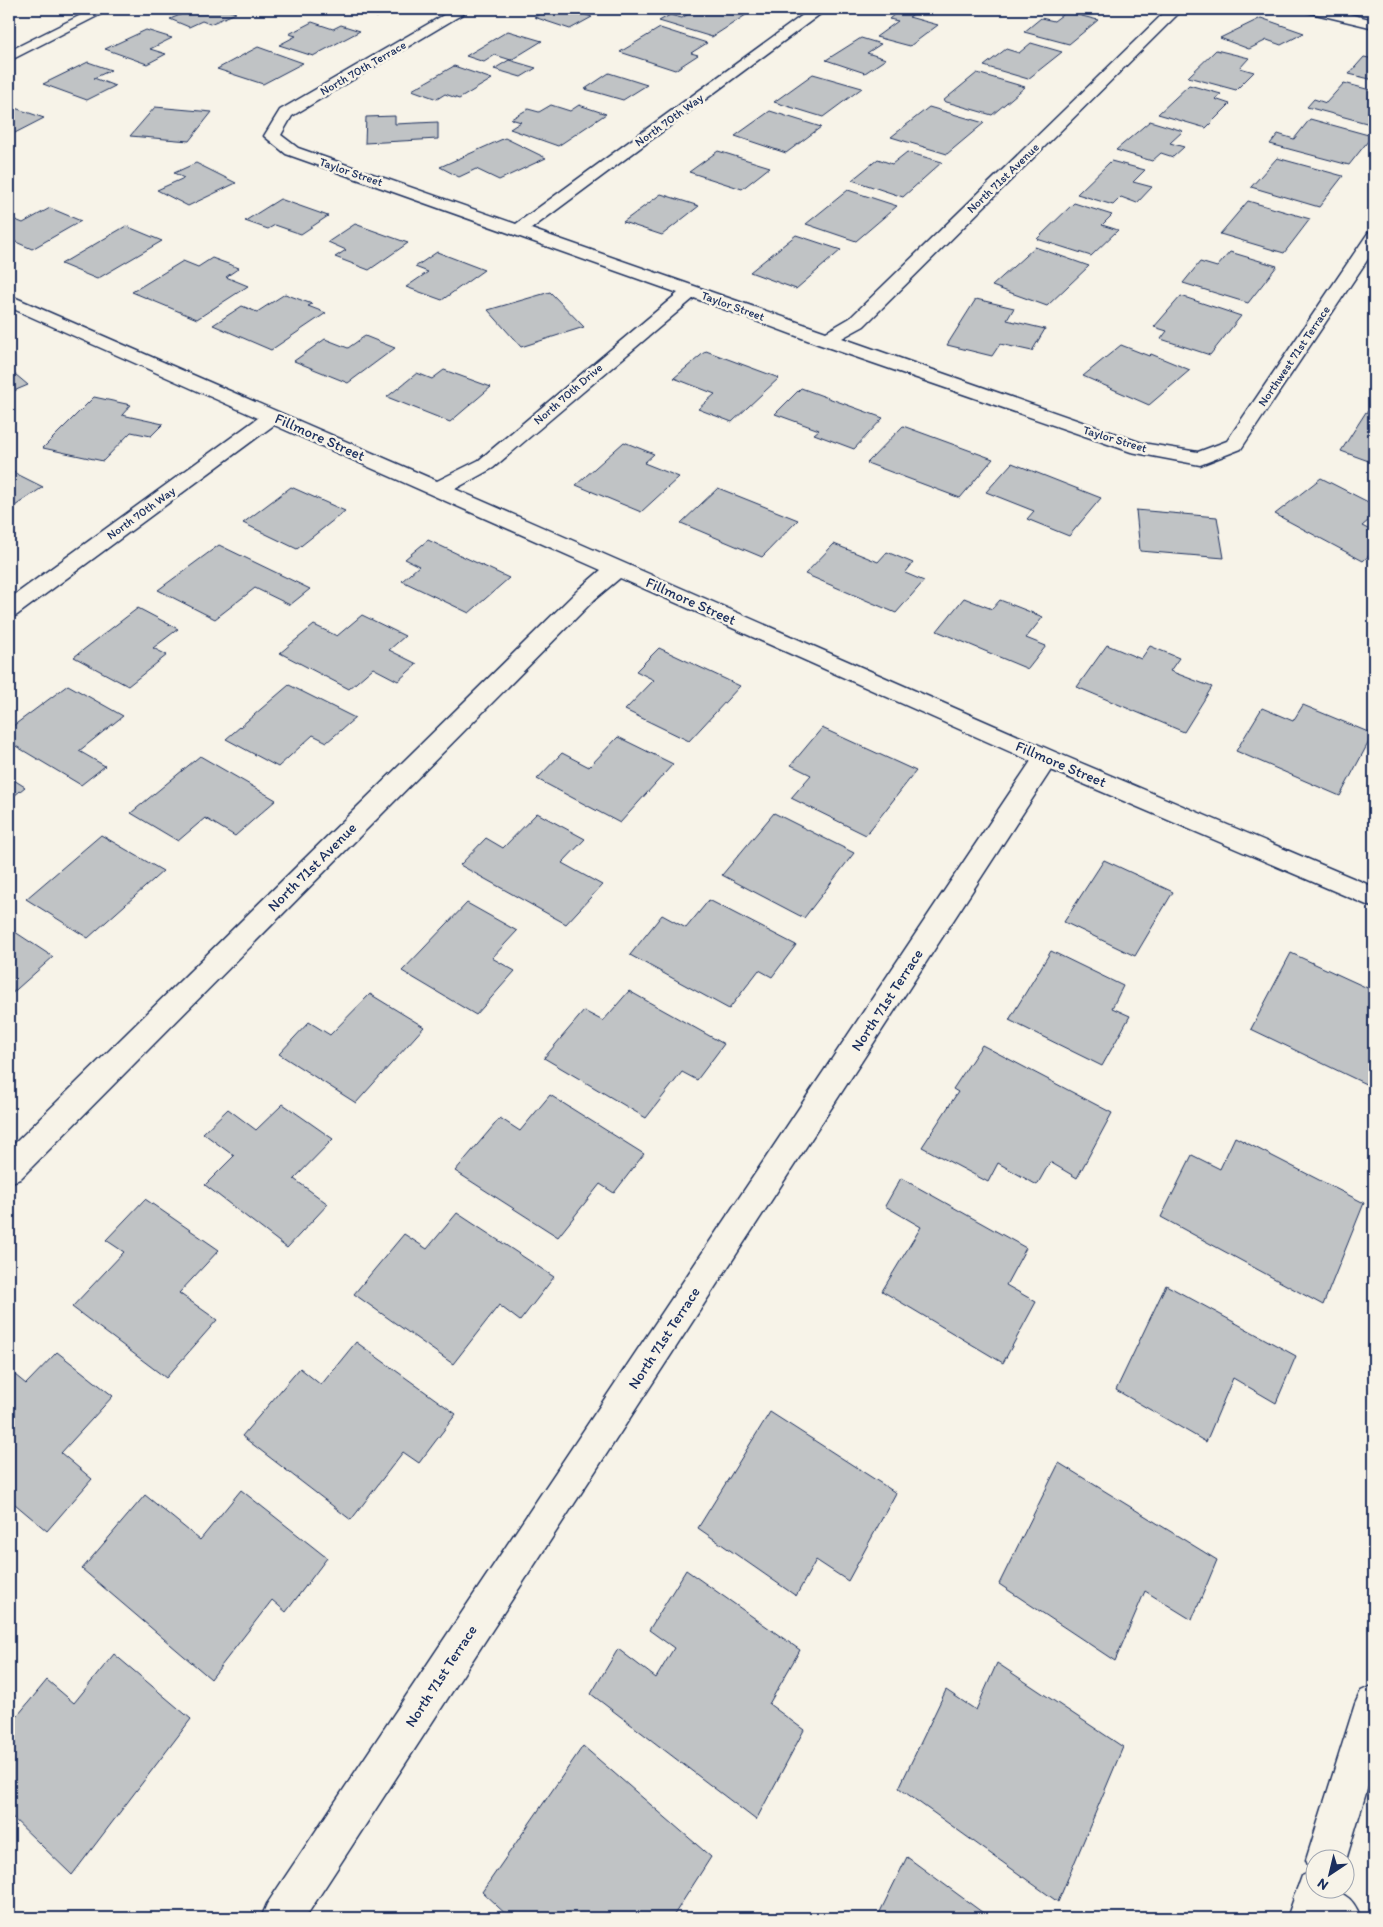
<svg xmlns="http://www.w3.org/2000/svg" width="1383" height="1927" font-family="Itim,sans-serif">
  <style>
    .building { fill: #c0c3c5; stroke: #1b2f5e }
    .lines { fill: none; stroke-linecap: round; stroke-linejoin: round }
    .minor-casing { stroke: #1b2f5e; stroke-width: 3 }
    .tertiary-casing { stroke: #1b2f5e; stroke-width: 3 }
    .minor { fill: #f7f3e8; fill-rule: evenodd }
    .tertiary { fill: #f7f3e8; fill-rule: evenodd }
    .labels { text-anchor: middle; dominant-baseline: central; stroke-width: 5; stroke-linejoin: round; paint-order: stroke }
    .far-street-label { font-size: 12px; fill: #1b2f5e; stroke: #f7f3e8 }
    .street-label { font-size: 15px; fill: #1b2f5e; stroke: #f7f3e8 }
  </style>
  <rect width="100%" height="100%" fill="#f7f3e8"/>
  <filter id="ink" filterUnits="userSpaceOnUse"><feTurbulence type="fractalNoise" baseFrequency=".02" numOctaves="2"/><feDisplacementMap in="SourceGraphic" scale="10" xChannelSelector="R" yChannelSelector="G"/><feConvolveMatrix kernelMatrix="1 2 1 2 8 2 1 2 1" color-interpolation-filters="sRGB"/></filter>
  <g filter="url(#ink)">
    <g class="building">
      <path d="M195,9H224L236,13L210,24L202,21L189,27L170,19Z"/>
      <path d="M354,9H394L377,17Z"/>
      <path d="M549,9H567L592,17L570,29L534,17Z"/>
      <path d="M696,9L708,11L712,9H744L752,11L712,37L659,21L670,15L682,18Z"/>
      <path d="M901,9L915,13L909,17L938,25L910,46L876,37L898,21L889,19Z"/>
      <path d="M1066,12L1098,20L1069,44L1024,32L1041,18L1054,21Z"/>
      <path d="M1261,18L1304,33L1281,45L1267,40L1249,49L1220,38Z"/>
      <path d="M312,22L333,29L341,25L360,31L313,56L279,45L296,36L289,34Z"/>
      <path d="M660,28L707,43L691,53L698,55L675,70L620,52Z"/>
      <path d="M146,30L172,38L150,49L166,54L147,64L105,49Z"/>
      <path d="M508,31L542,41L511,60L495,55L484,62L466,56Z"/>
      <path d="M861,38L881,44L867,53L886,59L865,73L826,60Z"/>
      <path d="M1031,43L1062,52L1028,79L984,66L1006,49L1019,53Z"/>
      <path d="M258,47L303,63L263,84L217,69Z"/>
      <path d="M1216,50L1249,58L1240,68L1254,72L1236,90L1188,77Z"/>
      <path d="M1364,57L1374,59V80L1349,74Z"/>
      <path d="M509,60L536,68L521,77L494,69Z"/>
      <path d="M88,62L111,70L94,78L115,86L87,100L43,84Z"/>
      <path d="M454,66L492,79L459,99L445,94L437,99L412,90Z"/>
      <path d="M609,73L647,85L623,100L585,89Z"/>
      <path d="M977,73L1025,87L992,115L943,101Z"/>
      <path d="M813,74L862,88L823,117L774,102Z"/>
      <path d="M1344,83L1374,91V125L1307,107L1314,99L1326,103Z"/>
      <path d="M1189,85L1221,94L1215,99L1230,104L1206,128L1158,114Z"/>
      <path d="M551,105L570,111L579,105L606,114L558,146L510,129L521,122L511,119L528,109L539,112Z"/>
      <path d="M9,106L44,118L9,136Z"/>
      <path d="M155,107L212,112L189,141L130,136Z"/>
      <path d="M929,107L984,123L947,154L891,137Z"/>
      <path d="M770,111L821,127L786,153L735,136Z"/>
      <path d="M395,116V124L438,122V139L365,143L366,117Z"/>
      <path d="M1310,119L1372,136L1349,165L1270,144L1278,134L1294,139Z"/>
      <path d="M1150,121L1183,131L1170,143L1184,147L1173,157L1161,153L1152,161L1116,150Z"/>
      <path d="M505,138L546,158L499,180L476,169L459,177L440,167Z"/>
      <path d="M718,151L770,167L742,189L689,172Z"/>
      <path d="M907,152L942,162L903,197L852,180L878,159L892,164Z"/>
      <path d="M1277,158L1343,176L1319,207L1251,187Z"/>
      <path d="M1111,161L1145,170L1133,182L1152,187L1137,203L1121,197L1113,205L1077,194Z"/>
      <path d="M196,163L236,183L188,206L157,190L184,178L174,173Z"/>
      <path d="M848,190L897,206L856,241L806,224Z"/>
      <path d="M661,194L699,206L662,235L623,222Z"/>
      <path d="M280,199L328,216L301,234L275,225L268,229L245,221Z"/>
      <path d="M1248,201L1310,219L1284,253L1220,234Z"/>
      <path d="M1074,203L1112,215L1102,225L1118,230L1091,256L1037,239Z"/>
      <path d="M50,208L81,221L32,249L9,239V221L13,219L23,223Z"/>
      <path d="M355,224L408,243L369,270L335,257L346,250L328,242Z"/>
      <path d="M126,226L162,241L97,279L61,264Z"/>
      <path d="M796,235L841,250L796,289L750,272Z"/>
      <path d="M1035,247L1089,266L1047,306L992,286Z"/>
      <path d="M437,252L484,270L442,300L406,287L428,272L415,267Z"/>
      <path d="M1230,252L1277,266L1248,303L1183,283L1200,262L1217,267Z"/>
      <path d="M212,258L239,268L226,277L248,286L197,319L132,292L183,261L198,267Z"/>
      <path d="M550,292L584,327L521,347L488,310Z"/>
      <path d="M285,294L312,304L308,306L326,313L271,350L213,325L242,306L257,312Z"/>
      <path d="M1181,296L1241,316L1210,355L1161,339L1167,331L1154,327Z"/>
      <path d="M976,299L1014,308L1007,320L1045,329L1032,351L1000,344L992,356L947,345Z"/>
      <path d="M365,336L395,348L348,383L294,361L325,339L348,348Z"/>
      <path d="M1121,345L1149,356L1151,354L1190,370L1149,405L1083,376Z"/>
      <path d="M706,351L779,378L732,422L698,409L715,394L674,378Z"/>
      <path d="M9,369L28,385L9,393Z"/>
      <path d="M444,370L491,387L450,422L387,397L417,373L432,379Z"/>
      <path d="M801,388L883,418L854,449L814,434L819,430L775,414Z"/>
      <path d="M94,397L131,405L122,415L163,424L151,436L131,432L103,461L43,448Z"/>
      <path d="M1366,412L1374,414V463L1341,451Z"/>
      <path d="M903,426L993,459L960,498L867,463Z"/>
      <path d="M624,442L654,454L644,463L679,477L641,512L576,485Z"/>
      <path d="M1012,463L1101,498L1069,536L1027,519L1034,511L986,492Z"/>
      <path d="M9,470L43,487L9,510Z"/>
      <path d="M1321,478L1374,505V516L1362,526L1374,532V551L1363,561L1275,514Z"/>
      <path d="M291,487L345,511L297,549L243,523Z"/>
      <path d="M718,488L798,520L762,557L681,523Z"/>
      <path d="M1136,510L1217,517L1224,558L1140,551Z"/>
      <path d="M428,540L509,578L469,613L402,581L419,566L405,559Z"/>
      <path d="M834,544L878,562L887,552L913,563L905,573L924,581L896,613L805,574Z"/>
      <path d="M219,545L310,589L290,605L255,588L215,619L158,590Z"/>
      <path d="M964,598L992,609L1000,600L1043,617L1026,638L1046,646L1028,669L937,631Z"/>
      <path d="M138,608L178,629L153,648L167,655L128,686L74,657Z"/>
      <path d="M362,615L405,636L389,650L417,664L398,681L373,668L349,689L280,653L314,625L337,636Z"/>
      <path d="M1107,645L1141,659L1150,646L1179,658L1170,671L1212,687L1184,732L1077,687Z"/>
      <path d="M659,648L740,686L689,741L625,710L654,680L636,671Z"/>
      <path d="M68,685L123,716L79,751L105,766L81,785L9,742V729Z"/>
      <path d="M289,685L355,718L327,742L313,735L278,767L226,739Z"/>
      <path d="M1303,705L1373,734L1340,796L1236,751L1262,708L1293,721Z"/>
      <path d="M822,728L916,771L866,835L791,798L811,775L791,765Z"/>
      <path d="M618,737L673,764L620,823L537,779L562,753L589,767Z"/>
      <path d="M200,756L276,800L235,836L205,818L178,841L131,813Z"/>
      <path d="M9,777L25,787L9,800Z"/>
      <path d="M537,813L585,839L562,863L602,885L566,924L460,865L486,838L503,848Z"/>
      <path d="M774,813L854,853L804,918L722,875Z"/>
      <path d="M101,835L163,871L88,938L26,899Z"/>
      <path d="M1104,860L1173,892L1135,956L1064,922Z"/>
      <path d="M709,900L796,945L772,977L759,970L729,1009L630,955L662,915L686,928Z"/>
      <path d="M467,903L517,931L492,958L515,971L476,1015L402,971Z"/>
      <path d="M9,928L53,957L9,996Z"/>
      <path d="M1051,951L1123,986L1112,1008L1130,1016L1102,1066L1009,1020Z"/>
      <path d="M1291,953L1374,991V1088L1251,1029Z"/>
      <path d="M629,991L724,1044L697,1080L682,1072L646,1118L544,1058L584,1011L603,1021Z"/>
      <path d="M370,994L424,1027L356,1103L279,1054L309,1022L330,1035Z"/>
      <path d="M982,1045L1112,1113L1077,1178L1050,1162L1037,1185L998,1163L988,1182L922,1147L958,1092L953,1089Z"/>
      <path d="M550,1095L644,1154L614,1193L600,1184L558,1237L455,1171L500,1118L520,1131Z"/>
      <path d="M283,1104L333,1139L294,1179L328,1204L287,1248L205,1185L234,1156L203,1133L228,1109L256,1130Z"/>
      <path d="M1235,1137L1364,1203L1323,1305L1161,1217L1192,1155L1220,1169Z"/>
      <path d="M901,1178L1026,1248L1006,1285L1036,1302L1003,1363L882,1291L921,1227L885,1206Z"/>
      <path d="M145,1199L219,1250L179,1293L217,1320L166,1378L72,1307L124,1252L106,1240Z"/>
      <path d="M457,1213L554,1277L520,1321L499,1305L453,1364L354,1294L404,1234L427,1249Z"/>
      <path d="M1166,1285L1296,1356L1276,1403L1233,1378L1206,1442L1116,1390Z"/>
      <path d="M356,1342L456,1414L419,1463L403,1452L351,1520L242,1436L300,1368L321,1385Z"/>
      <path d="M57,1352L113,1396L61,1453L92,1479L47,1531L9,1499V1370L26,1384Z"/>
      <path d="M770,1412L896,1493L848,1581L816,1560L796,1596L698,1528Z"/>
      <path d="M1059,1463L1217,1560L1192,1620L1145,1591L1115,1661L999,1584Z"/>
      <path d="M241,1490L327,1558L286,1612L272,1600L211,1679L82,1569L145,1495L200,1540Z"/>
      <path d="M686,1570L800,1650L769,1704L804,1730L756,1820L591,1694L618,1649L656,1678L674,1648L649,1630Z"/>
      <path d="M114,1654L191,1719L72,1875L9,1814V1726L47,1680L74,1703Z"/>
      <path d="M997,1663L1123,1747L1058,1902L899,1788L946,1690L976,1710Z"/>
      <path d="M583,1746L711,1857L672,1918H510L482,1892Z"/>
      <path d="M907,1857L990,1918H877Z"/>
    </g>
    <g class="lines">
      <defs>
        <g id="minor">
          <path d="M93,9H111L9,61V51Z"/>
          <path d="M454,9H471L292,116L281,135L298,148L516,224L811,9H827L531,229L826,332L850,318L1168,9H1183L864,326L842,338L1142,443L1198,452L1227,441L1368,233L1374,232V250L1241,449L1200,465L1131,452L818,344L694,298L493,468L455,489L1055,752L1374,887V908L1051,770L305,1918H261L267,1904L1031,761L620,578L595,599L20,1179L9,1183V1149L579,589L601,570L274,425L17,615L9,618V599L258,418L9,307V295L437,481L479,460L678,293L286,154L264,136L280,110Z"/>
          <path d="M1305,9H1329L1374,20V28L1307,12Z"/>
          <path d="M1313,1878L1316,1879V1890C1340,1890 1352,1894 1361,1918H1307L1299,1912L1293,1898L1299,1884Z"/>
        </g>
        <path id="tertiary" d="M1374,1685V1766L1346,1860H1316V1890H1336L1327,1918H1287L1302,1876L1311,1872L1306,1860L1355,1704L1361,1691Z"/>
      </defs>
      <use href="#minor" class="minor-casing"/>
      <use href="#tertiary" class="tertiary-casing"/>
      <use href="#minor" class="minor"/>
      <use href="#tertiary" class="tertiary"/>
    </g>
  </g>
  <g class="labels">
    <g class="far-street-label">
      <text transform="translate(363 68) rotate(-30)">North 70th Terrace</text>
      <text transform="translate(669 120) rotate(-36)">North 70th Way</text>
      <text transform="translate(351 172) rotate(19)">Taylor Street</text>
      <text transform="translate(1003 178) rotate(-44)">North 71st Avenue</text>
      <text transform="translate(733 306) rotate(20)">Taylor Street</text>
      <text transform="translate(1294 356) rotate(-56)">Northwest 71st Terrace</text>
      <text transform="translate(568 394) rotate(-41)">North 70th Drive</text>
      <text transform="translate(1115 439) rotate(17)">Taylor Street</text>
      <text transform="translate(141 513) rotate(-36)">North 70th Way</text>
    </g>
    <g class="street-label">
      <text transform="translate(320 437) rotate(24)">Fillmore Street</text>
      <text transform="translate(691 601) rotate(24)">Fillmore Street</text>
      <text transform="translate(1061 764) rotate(23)">Fillmore Street</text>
      <text transform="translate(312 867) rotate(-45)">North 71st Avenue</text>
      <text transform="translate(887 1000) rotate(-57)">North 71st Terrace</text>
      <text transform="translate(664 1338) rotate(-57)">North 71st Terrace</text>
      <text transform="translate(441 1676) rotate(-57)">North 71st Terrace</text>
    </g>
  </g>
  <rect width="1383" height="1927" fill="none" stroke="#f7f3e8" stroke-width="30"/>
  <rect x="15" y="15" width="1353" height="1897" fill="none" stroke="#1b2f5e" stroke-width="2" filter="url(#ink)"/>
  <g transform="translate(1330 1874) rotate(215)"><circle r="24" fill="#f7f3e8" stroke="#9fa5b1"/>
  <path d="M0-4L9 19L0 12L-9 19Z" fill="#1b2f5e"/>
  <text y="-8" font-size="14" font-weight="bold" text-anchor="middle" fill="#1b2f5e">N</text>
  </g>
</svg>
